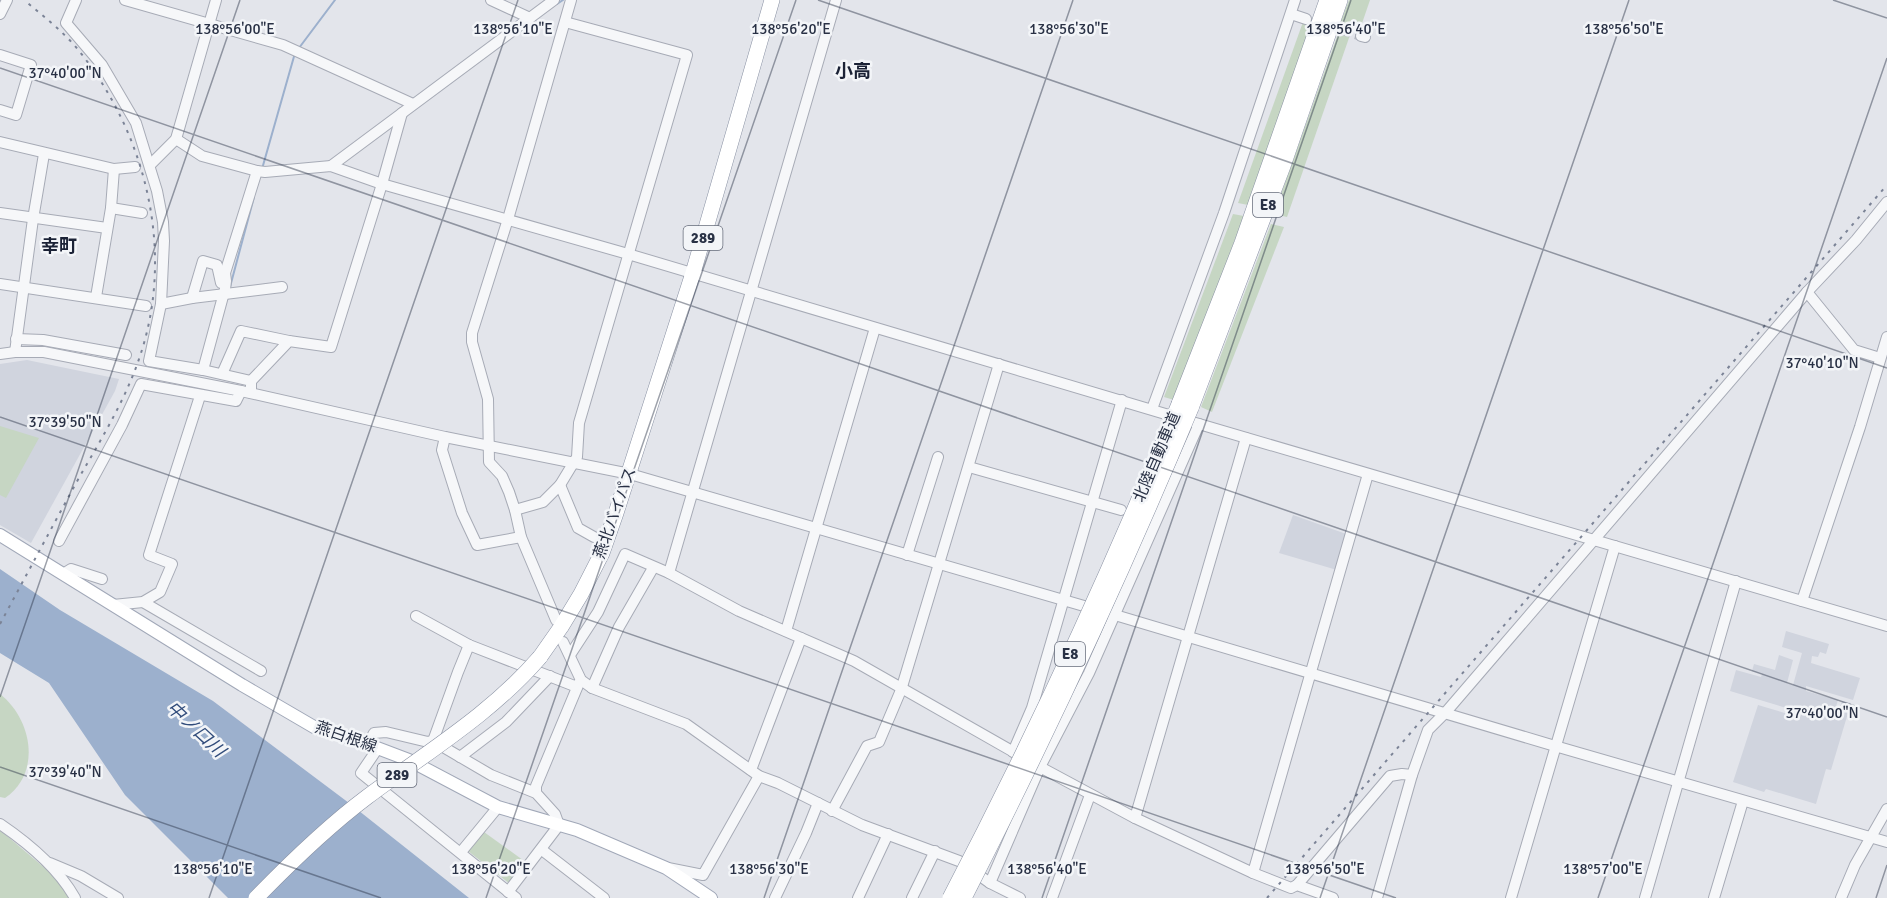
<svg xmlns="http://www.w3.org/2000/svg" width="1887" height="898" font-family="Signika,'Noto Sans JP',sans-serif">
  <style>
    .built { fill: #d0d4de }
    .green { fill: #c6d6c3 }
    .water { fill: #9cb0cd }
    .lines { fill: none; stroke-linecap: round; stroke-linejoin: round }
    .stream { stroke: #9cb0cd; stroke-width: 2 }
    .minor-tunnel { stroke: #bec1ca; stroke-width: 10; stroke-dasharray: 10 5; stroke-linecap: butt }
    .minor-casing { stroke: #a7abb6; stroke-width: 12 }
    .major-casing { stroke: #a1a8b8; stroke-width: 14 }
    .highway-casing { stroke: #8991a3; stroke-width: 16 }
    .minor { stroke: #f6f7f9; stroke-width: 10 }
    .major { stroke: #fff; stroke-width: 12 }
    .highway { stroke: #fff; stroke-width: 15 }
    .rail { stroke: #7b8396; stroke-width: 2; stroke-dasharray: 3 6; stroke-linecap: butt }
    .highway-bridge-casing { stroke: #8991a3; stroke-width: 16; stroke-linecap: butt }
    .highway-bridge { stroke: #fff; stroke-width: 15 }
    .ticks { fill: none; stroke: #293145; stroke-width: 1.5; stroke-opacity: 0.45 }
    .labels { text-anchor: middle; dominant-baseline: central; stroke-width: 5; stroke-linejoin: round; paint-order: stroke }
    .shield { fill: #f3f5f8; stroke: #666c7b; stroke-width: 1.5 }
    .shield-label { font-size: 15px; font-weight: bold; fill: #293145 }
    .street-label { font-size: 16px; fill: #293145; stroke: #f3f5f8 }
    .neighbourhood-label { font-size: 18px; font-weight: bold; fill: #1b2236; stroke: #f3f5f8 }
    .water-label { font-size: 18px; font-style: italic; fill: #314c7b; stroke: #f3f5f8 }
    .ticks-label { font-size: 15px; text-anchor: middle; fill: #293145; stroke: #f3f5f8; stroke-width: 5; stroke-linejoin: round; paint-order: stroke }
  </style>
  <rect width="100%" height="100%" fill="#e3e5eb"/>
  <g class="built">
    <path d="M27,360L119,379L115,391L31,543L0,525V364Z"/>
    <path d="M1293,515L1349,535L1337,570L1279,553Z"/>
    <path d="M1786,631L1829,644L1826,654L1820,652L1818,657L1812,656L1811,663L1860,678L1853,700L1806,686V691L1838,700L1834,713L1838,714L1842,701L1851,703L1831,770L1826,769L1816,804L1766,789L1764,792L1733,782L1758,705L1788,714L1790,709L1730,691L1736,670L1761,677L1762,674L1752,671L1754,664L1775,670L1779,655L1793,660L1787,683L1793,685L1802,653L1782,647Z"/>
  </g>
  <g class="green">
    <path d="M1349,0H1370L1359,32L1339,26Z"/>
    <path d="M1303,22L1311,24L1248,205L1238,203Z"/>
    <path d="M1339,31L1350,35L1287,217L1274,214Z"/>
    <path d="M1233,214L1244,216L1174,400L1164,397Z"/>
    <path d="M1271,224L1284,227L1212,412L1201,407Z"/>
    <path d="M0,426L39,438L6,498L0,495Z"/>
    <path d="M0,694C32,719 42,773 5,798L0,797Z"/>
    <path d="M0,830L60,881L72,898H0Z"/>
    <path d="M484,832L527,863L510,884L468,851Z"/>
  </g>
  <path class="water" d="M0,569L60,610L213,701L349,803L469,898H228L125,795L49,683L0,653Z"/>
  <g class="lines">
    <g class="stream">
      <path d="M557,4L563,0"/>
      <path d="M299,48L335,0"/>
      <path d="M262,169L295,53"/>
      <path d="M230,287L254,197"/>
    </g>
    <path class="minor-tunnel" d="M1327,25L1361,36"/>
    <defs>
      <g id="minor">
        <path d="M76,0L66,23L102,65L136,123L157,191L163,222L164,241L161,304L149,361L203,370L251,381V393"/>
        <path d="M125,0L283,45L413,104"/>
        <path d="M491,0L530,18"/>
        <path d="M0,14L7,0"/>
        <path d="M1291,14L1306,19"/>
        <path d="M1361,36L1365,37"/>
        <path d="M0,55L31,65L16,115L0,110"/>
        <path d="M176,139L202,156L257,171L265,172L331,166L382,184L628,254L1199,424L1887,626"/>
        <path d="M0,142L114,169L135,167"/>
        <path d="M150,165L176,139L216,0"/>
        <path d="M331,166L554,0"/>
        <path d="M111,208L142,213"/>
        <path d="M0,213L107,228"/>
        <path d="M0,284L146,306"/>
        <path d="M1807,292L1854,350L1880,358"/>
        <path d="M96,297L111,208L114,169"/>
        <path d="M192,298L203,261L217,265L221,283"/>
        <path d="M161,304L192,298L282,287"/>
        <path d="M16,339L43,340L126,355"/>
        <path d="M15,352L33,219L44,154"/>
        <path d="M0,354L15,352H44L241,391L445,437L630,474L1115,615L1555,746L1887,842"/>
        <path d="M203,370L225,289L226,281L225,273L257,171"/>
        <path d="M222,374L241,331L289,341"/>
        <path d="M251,381L289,341L331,347L382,184L402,113"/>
        <path d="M1152,409L1224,213L1295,0"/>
        <path d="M445,437L442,450L462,513L477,545L521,537"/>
        <path d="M969,467L1121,510"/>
        <path d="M560,485L578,528L594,537"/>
        <path d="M515,510L543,502L560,485L577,457L579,423L687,55L565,22"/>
        <path d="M59,541L122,425L141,384L236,401L241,391"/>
        <path d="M907,555L938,457"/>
        <path d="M669,573L836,0"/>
        <path d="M63,574L71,569L102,579"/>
        <path d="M1802,601L1860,427L1887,337"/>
        <path d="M143,602L261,671"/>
        <path d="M113,605L143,602L160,592L172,564L149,555L200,396"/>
        <path d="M416,616L469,645L577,687"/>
        <path d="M556,620L521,537L515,510L509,492L502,476L489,462L488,399L472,342V333L508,219L571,0"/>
        <path d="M786,631L875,328"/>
        <path d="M563,642L581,680L592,688L686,724L759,776L778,783L862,825L959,861L990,883L1020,898"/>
        <path d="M570,655L598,612L625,554L669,573L739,611L854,661L1040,767L1135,818L1253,873L1291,888L1297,885L1333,898"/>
        <path d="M592,688L619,627L653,568"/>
        <path d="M433,741L458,672L469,645"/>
        <path d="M368,744L374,733L386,732L428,742L433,741L491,775L536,793L555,814L559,825L508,892"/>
        <path d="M378,748L361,773L516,898"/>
        <path d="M1013,752L1032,708L1122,400"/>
        <path d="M460,757L506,722L550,676"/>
        <path d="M751,770L801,638"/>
        <path d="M536,793V786L579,683"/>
        <path d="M832,811L867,746L879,742L901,690L999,364"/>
        <path d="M1135,818L1246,438"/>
        <path d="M0,824C28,843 58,868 75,898"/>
        <path d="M542,850L604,898"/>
        <path d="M461,852L498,807"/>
        <path d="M50,863L81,876L118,898"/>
        <path d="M668,868L703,875L759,776"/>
        <path d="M1253,873L1368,474"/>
        <path d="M990,883L1040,767L1089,673L1199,424"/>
        <path d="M1297,885L1390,776L1402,774L1412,775"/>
        <path d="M775,898L806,833L818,803"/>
        <path d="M858,898L888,834"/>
        <path d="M912,898L935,851"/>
        <path d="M1052,898L1090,795"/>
        <path d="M1377,898L1412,775L1428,730L1446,712L1807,292L1856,240L1887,202"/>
        <path d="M1511,898L1615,546"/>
        <path d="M1645,898L1736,581"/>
        <path d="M1714,898L1743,801"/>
        <path d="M1841,898L1855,865L1887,809"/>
      </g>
      <path id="major" d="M0,535L242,685L314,727L351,738L409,760L498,807L577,830L666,868L711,898"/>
      <g id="highway">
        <path d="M1179,404L1242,243L1327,0"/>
        <path d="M1191,408L1283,166L1340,0"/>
        <path d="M540,657L561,627L581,594L602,553L616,513L693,273L772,0"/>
      </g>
    </defs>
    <use href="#minor" class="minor-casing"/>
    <use href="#major" class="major-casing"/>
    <use href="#highway" class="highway-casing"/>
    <use href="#minor" class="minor"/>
    <use href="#major" class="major"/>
    <use href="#highway" class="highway"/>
    <g class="rail">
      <path d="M0,624C27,574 53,525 80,476C103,436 127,397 141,353C175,248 145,130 75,46C60,29 42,15 24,0"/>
      <path d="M1267,898L1887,185"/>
    </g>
    <defs>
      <g id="highway-bridge">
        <path d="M256,898C291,862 327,827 367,797C427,752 491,714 540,657"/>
        <path d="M950,898C1034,737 1110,572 1179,404"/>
        <path d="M964,898C1046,737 1122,574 1191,408"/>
      </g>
    </defs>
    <use href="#highway-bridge" class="highway-bridge-casing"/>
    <use href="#highway-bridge" class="highway-bridge"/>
  </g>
  <path class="ticks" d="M818,0L1887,368M1833,0L1887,18M0,68L1887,717M0,417L1396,898M0,697L240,0M0,767L381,898M209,898L518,0M486,898L796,0M764,898L1073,0M1042,898L1351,0M1320,898L1629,0M1598,898L1887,58M1876,898L1887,865"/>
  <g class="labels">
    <g class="shield">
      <rect x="1253" y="193" width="30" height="24" rx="4.5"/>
      <rect x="683.5" y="226" width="39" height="24" rx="4.5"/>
      <rect x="1055" y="642" width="30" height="24" rx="4.5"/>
      <rect x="377.5" y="763" width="39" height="24" rx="4.5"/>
    </g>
    <g class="shield-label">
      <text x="1268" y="205">E8</text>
      <text x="703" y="238">289</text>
      <text x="1070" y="654">E8</text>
      <text x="397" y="775">289</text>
    </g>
    <g class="street-label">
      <text transform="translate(1157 457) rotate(-67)">北陸自動車道</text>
      <text transform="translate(615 513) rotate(-70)">燕北バイパス</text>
      <text transform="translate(346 737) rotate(19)">燕白根線</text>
    </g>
    <g class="neighbourhood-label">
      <text x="853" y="71">小高</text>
      <text x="59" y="246">幸町</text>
    </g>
    <g class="water-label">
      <text transform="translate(196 729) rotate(43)">中ノ口川</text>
    </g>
  </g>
  <g class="ticks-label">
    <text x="513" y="34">138°56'10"E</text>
    <text x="791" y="34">138°56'20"E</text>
    <text x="1346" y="34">138°56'40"E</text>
    <text x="1624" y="34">138°56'50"E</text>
    <text x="235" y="34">138°56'00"E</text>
    <text x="1069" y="34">138°56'30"E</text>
    <text x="65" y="78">37°40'00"N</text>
    <text x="1822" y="368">37°40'10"N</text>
    <text x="65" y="427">37°39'50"N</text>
    <text x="1822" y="718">37°40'00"N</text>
    <text x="65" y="777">37°39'40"N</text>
    <text x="213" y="874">138°56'10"E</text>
    <text x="491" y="874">138°56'20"E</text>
    <text x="769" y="874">138°56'30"E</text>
    <text x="1047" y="874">138°56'40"E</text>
    <text x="1325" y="874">138°56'50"E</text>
    <text x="1603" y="874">138°57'00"E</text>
  </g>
</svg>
